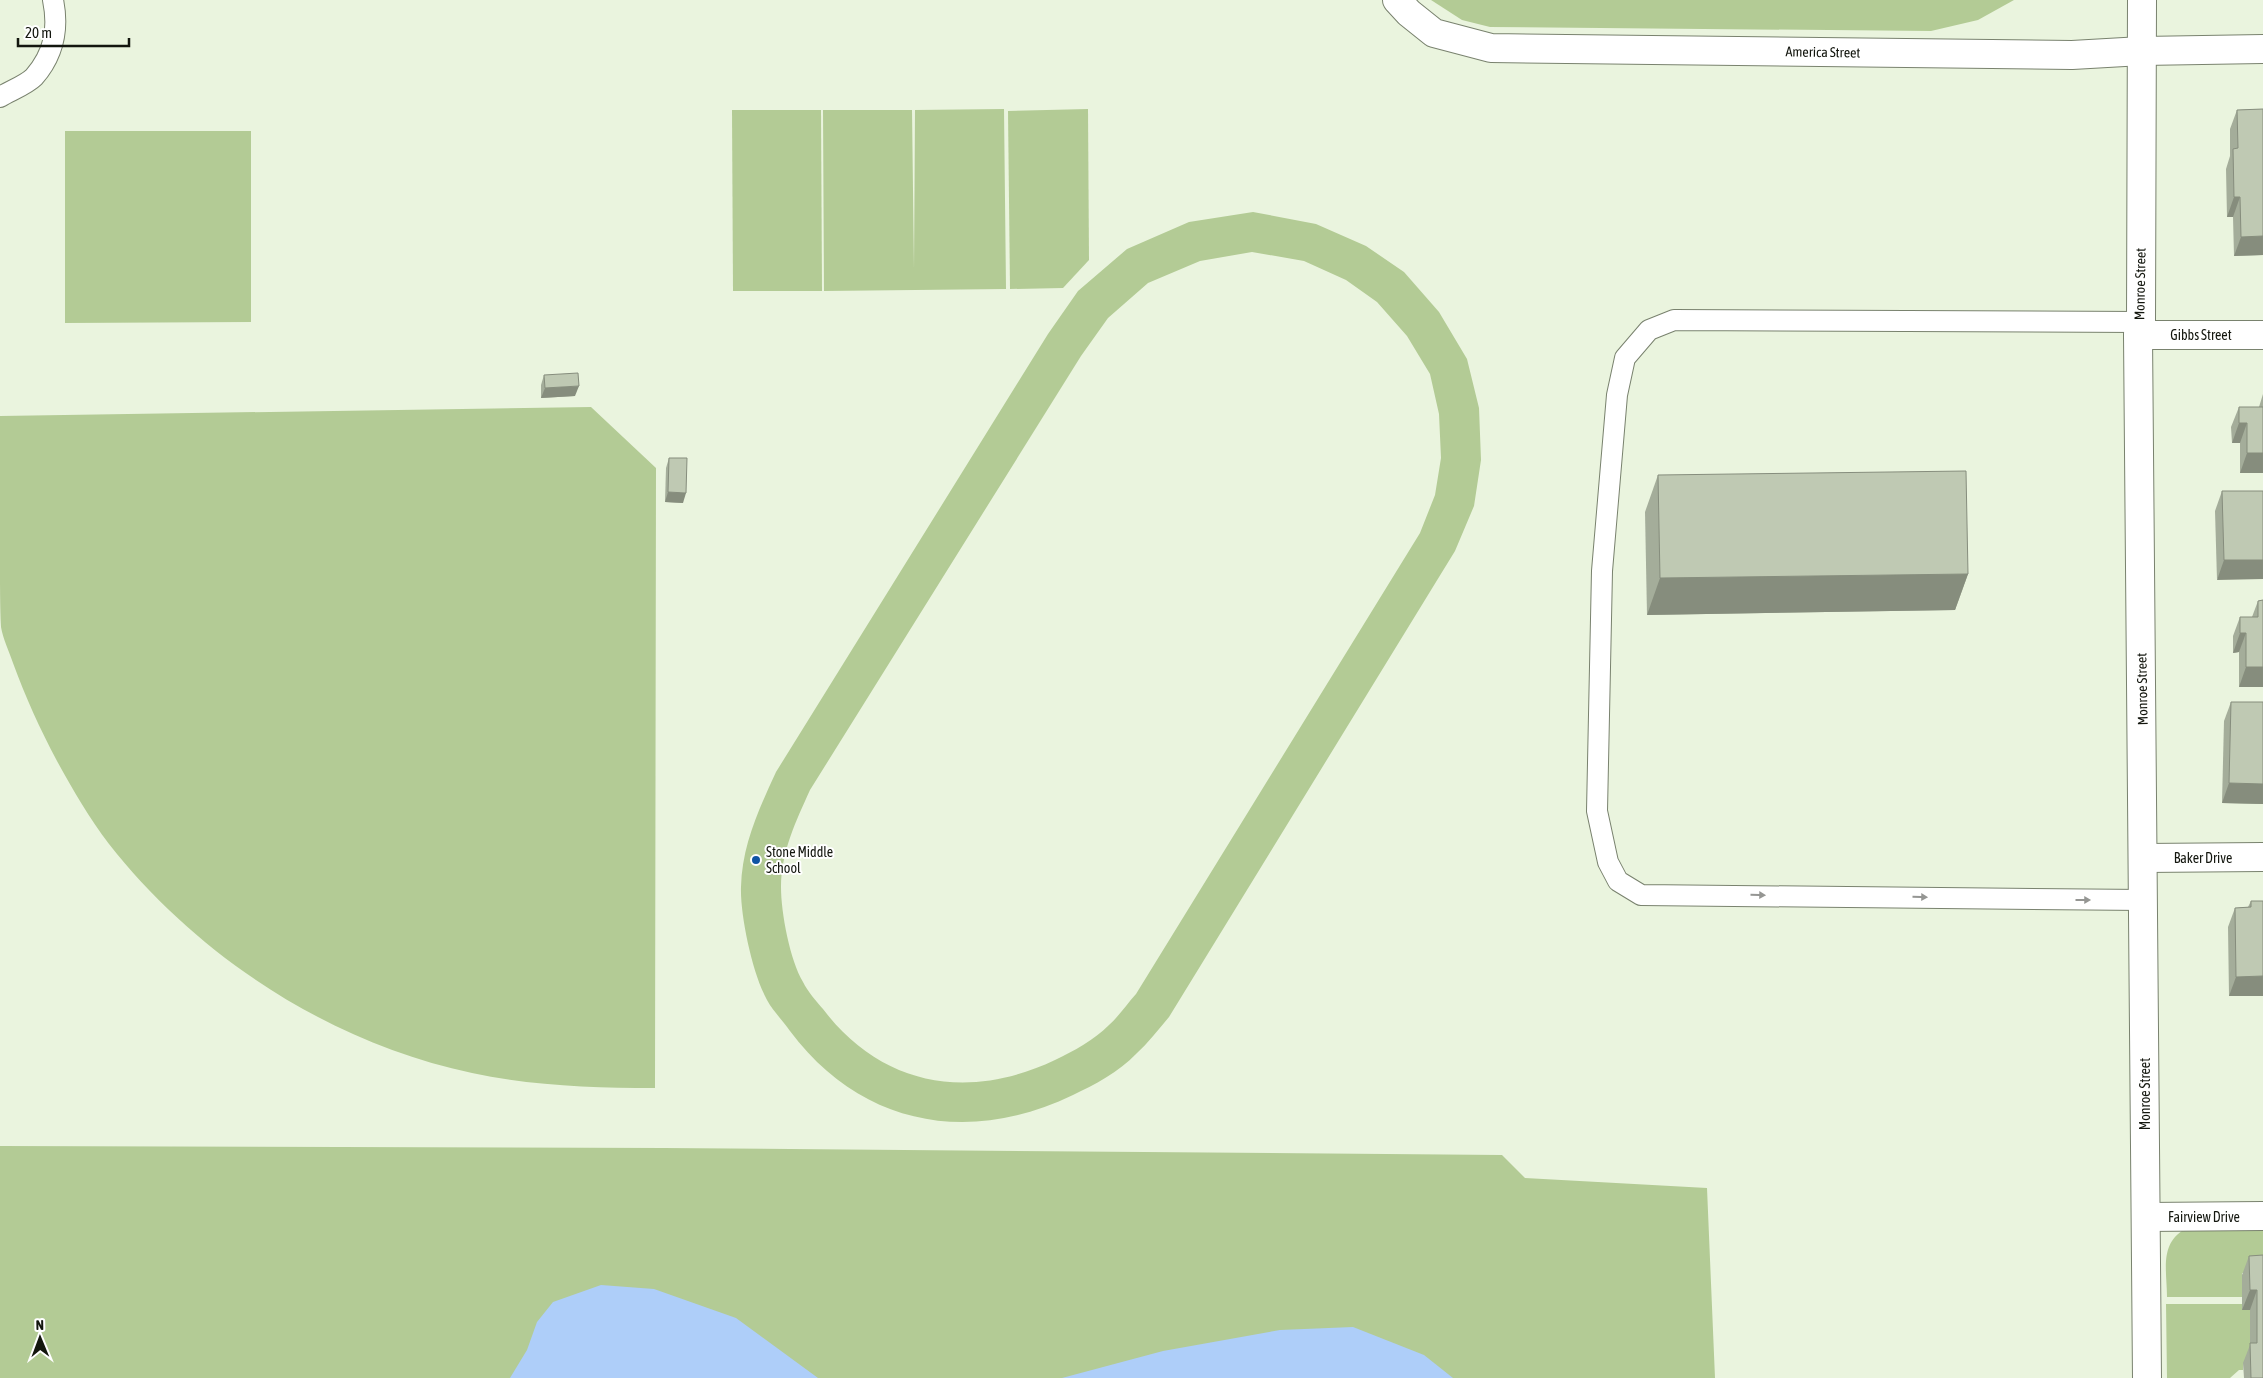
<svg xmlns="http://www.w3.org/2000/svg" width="2263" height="1378" font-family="'Asap Condensed',sans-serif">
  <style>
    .green { fill: #b3cb95; fill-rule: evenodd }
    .water { fill: #aecef9 }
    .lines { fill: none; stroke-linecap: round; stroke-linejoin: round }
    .service-casing { stroke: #79826e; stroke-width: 22 }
    .minor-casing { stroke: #79826e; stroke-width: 30 }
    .service { stroke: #fff; stroke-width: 20 }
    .minor { stroke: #fff; stroke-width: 28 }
    .wall { fill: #a4ad9a }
    .shaded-wall { fill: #868d7d }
    .building { fill: #bfc9b3; stroke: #868d7d }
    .oneway { fill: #959693 }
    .poi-dot { fill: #0e54a4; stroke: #fff; stroke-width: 2 }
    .labels { text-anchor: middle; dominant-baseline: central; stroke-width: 4; stroke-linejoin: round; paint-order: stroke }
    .street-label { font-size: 14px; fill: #13160e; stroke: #fff }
    .poi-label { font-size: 14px; fill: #13160e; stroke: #fff; text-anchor: start }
  </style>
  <rect width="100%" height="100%" fill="#eaf4de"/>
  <g class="green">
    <path d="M1431,0H2014L1978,20L1931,31L1490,27L1462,20Z"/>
    <path d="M1004,109L1006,289L824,291L823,110H912L914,269L915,110Z"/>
    <path d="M1088,109L1089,260L1063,288L1010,289L1008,111Z"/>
    <path d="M732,110H821L822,291H733Z"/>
    <path d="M65,131H251V322L65,323Z"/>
    <path d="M1253,212L1316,224L1366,246L1404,272L1439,312L1467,359L1479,408L1481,460L1474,506L1455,551L1169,1017C1158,1030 1148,1043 1136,1054C1119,1072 1094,1085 1073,1095C968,1146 860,1125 790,1031C783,1021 773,1011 767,1000C753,975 740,916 741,887C742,845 759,809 776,772L1048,334L1078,291L1127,249L1189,222ZM1252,252L1304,261L1346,280L1377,302L1407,336L1430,374L1439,414L1441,458L1435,495L1420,533L1136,994C1127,1004 1119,1016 1109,1025C1094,1040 1074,1051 1055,1060C969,1101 882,1087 823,1009C816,1001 808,992 803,982C790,960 781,913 781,887C781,852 796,821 810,790L1081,356L1108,318L1148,283L1200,261Z"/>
    <path d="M591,407L656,468L655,1088C594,1088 532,1086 472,1073C330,1043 198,957 109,844C89,818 73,790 57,761C40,729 25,696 13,663C9,651 3,639 1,627C0,607 0,582 0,562C0,513 0,464 0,416Z"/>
    <path d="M0,1146L663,1148L1502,1155L1525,1178L1707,1188L1715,1378H0Z"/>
    <path d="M2263,1227V1272L2242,1273V1297H2167C2167,1271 2159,1244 2185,1229Z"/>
    <path d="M2166,1304H2242L2243,1310H2250V1363H2243V1370H2239L2230,1378H2167Z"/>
  </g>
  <g class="water">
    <path d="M601,1285L654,1289L736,1318L818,1378H510L527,1350L537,1322L553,1302Z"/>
    <path d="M1353,1327L1424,1355L1453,1378H1062L1163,1351L1280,1330Z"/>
  </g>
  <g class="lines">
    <defs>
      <g id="service">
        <path d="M0,97C10,91 26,85 34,77C54,54 59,29 53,0"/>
        <path d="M2141,322L1674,320L1649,330L1625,358L1617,395L1602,571L1597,811L1608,862L1618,881L1641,895L2144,900"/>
      </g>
      <g id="minor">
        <path d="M1397,0L1409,13L1434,33L1491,48L2072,55L2142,51L2263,49"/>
        <path d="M2142,0L2141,322L2138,335L2147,1378"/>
        <path d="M2138,335H2263"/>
        <path d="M2144,858L2263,857"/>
        <path d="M2146,1217L2263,1216"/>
      </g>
    </defs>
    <use href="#service" class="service-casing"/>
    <use href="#minor" class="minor-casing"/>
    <use href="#service" class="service"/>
    <use href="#minor" class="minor"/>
  </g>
  <g class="wall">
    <path d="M2263,109V255L2234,256L2233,217H2227L2226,169L2230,156V129L2237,110Z"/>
    <path d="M544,375L575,396L541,398V385Z"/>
    <path d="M2263,394V473H2240V443H2232L2231,427L2239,407H2259Z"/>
    <path d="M669,458L683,503L665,502L666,468Z"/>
    <path d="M1658,475L1968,574L1955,610L1647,615L1645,512Z"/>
    <path d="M2222,491H2263L2217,580L2215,511Z"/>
    <path d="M2263,600V687H2239V652L2233,653V636L2240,617H2252L2258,601Z"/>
    <path d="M2231,702H2263V804L2222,803L2224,721Z"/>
    <path d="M2251,901L2263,996H2229L2228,927L2235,908L2248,907Z"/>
    <path d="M2263,1255V1378H2244L2243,1363L2250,1345V1310H2242V1275L2249,1256Z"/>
  </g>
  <g class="shaded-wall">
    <path d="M2234,197H2240L2233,217H2227Z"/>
    <path d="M2263,236V255L2234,256L2241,237Z"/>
    <path d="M579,386L575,396L541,398L545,388Z"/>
    <path d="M2239,423H2247L2240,443H2232Z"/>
    <path d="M2247,453H2263V473H2240Z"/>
    <path d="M668,492L686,493L683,503L665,502Z"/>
    <path d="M2224,560H2263V579L2217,580Z"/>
    <path d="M1968,574L1955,610L1647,615L1660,578Z"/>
    <path d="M2240,633H2246L2239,652L2233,653Z"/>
    <path d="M2246,667H2263V687H2239Z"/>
    <path d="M2229,783L2263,784V804L2222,803Z"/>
    <path d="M2263,976V996H2229L2236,977Z"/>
    <path d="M2250,1290H2257L2250,1310H2242Z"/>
  </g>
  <g class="building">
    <path d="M2263,109V236L2241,237L2240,197H2234L2233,149L2238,148L2237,110Z"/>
    <path d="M578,373L579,386L545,388L544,375Z"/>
    <path d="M2239,407H2263V453H2247V423H2239Z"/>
    <path d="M669,458H687L686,493L668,492Z"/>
    <path d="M1966,471L1968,574L1660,578L1658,475Z"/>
    <path d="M2222,491H2263V560H2224Z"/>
    <path d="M2263,600V667H2246V633H2240V617H2258V601Z"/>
    <path d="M2231,702H2263V784L2229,783Z"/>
    <path d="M2251,901H2263V976L2236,977L2235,908L2251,907Z"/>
    <path d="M2263,1255V1378H2251L2250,1343H2257V1290H2250L2249,1256Z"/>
  </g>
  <defs><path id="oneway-solid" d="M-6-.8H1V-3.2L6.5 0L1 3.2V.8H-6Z" transform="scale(1.25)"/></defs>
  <g class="oneway">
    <use href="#oneway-solid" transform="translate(1758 895) rotate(1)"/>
    <use href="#oneway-solid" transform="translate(1920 897) rotate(1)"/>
    <use href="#oneway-solid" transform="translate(2083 900)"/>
  </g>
  <circle class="poi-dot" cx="756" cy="860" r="5"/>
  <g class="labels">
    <g class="street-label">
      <text transform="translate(1823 52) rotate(1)">America Street</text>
      <text transform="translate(2140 284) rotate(-89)">Monroe Street</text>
      <text x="2201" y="335">Gibbs Street</text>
      <text transform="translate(2142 689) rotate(-91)">Monroe Street</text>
      <text x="2203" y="858">Baker Drive</text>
      <text transform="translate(2145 1094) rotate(-90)">Monroe Street</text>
      <text x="2204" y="1217">Fairview Drive</text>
    </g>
    <g class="poi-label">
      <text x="766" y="852">Stone Middle<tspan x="766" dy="16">School</tspan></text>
    </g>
  </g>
  <g transform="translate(40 1338) rotate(359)" stroke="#ffffff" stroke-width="4" paint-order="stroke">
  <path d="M0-4L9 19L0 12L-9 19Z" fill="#13160e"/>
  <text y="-8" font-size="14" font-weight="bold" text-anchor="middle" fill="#13160e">N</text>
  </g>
  <path d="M18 38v8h111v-8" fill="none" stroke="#13160e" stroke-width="2.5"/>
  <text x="25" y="38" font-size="15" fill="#13160e" stroke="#ffffff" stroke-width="4" paint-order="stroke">20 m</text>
</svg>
